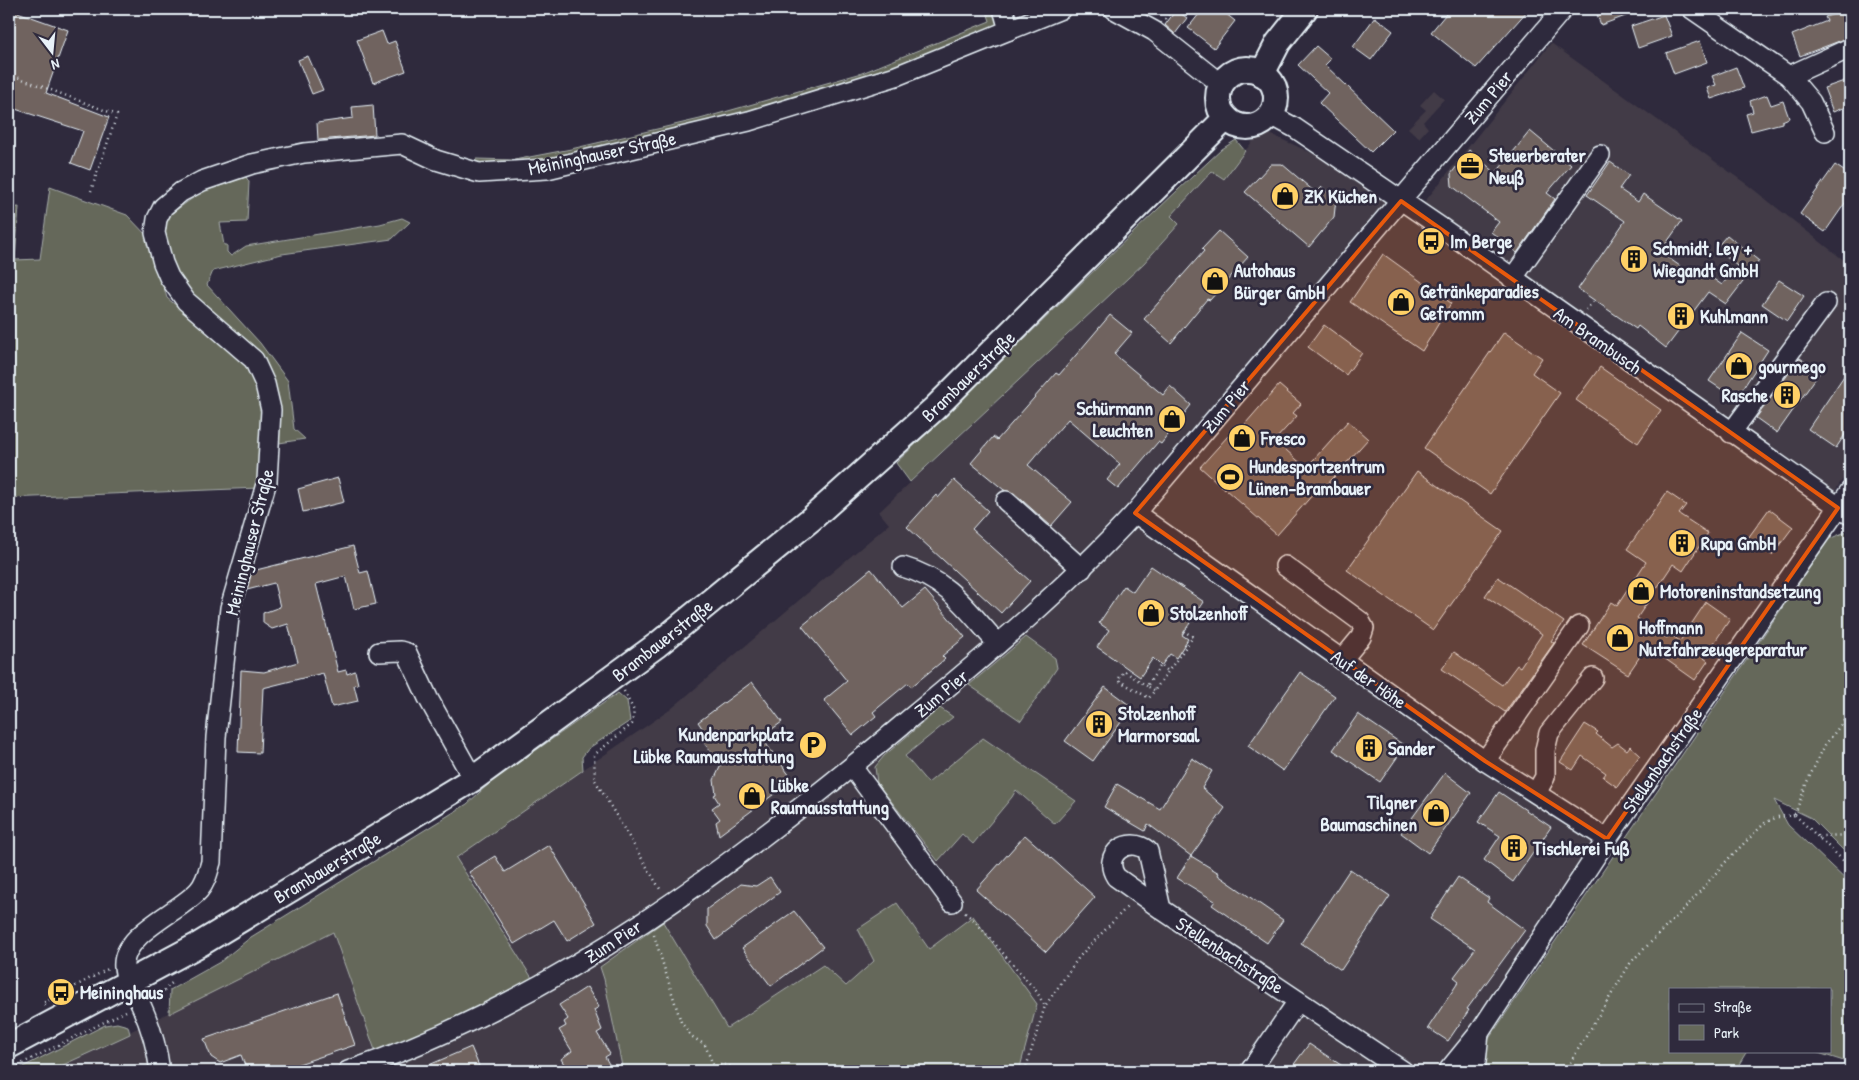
<svg xmlns="http://www.w3.org/2000/svg" width="1859" height="1080" font-family="'Patrick Hand',sans-serif">
  <style>
    .built { fill: #423b47 }
    .green { fill: #65685a; stroke: #a6aca9 }
    .building { fill: #70645f; stroke: #e8f1f8 }
    .lines { fill: none; stroke-linecap: round; stroke-linejoin: round }
    .minor-casing { stroke: #e8f1f8; stroke-width: 22 }
    .major-casing { stroke: #e8f1f8; stroke-width: 28 }
    .path { stroke: #e8f1f8; stroke-width: 2.5; stroke-dasharray: 1 4; stroke-linecap: butt }
    .minor { stroke: #2f2a3d; stroke-width: 19 }
    .major { stroke: #2f2a3d; stroke-width: 24 }
    .marked { fill: #e8590c; fill-opacity: 0.2; stroke: #e8590c; stroke-width: 4; stroke-linejoin: round }
    .labels { text-anchor: middle; dominant-baseline: central; stroke-width: 5; stroke-linejoin: round; paint-order: stroke }
    .street-label { font-size: 19px; fill: #e8f1f8; stroke: #2f2a3d }
    .poi-label { font-size: 19px; font-weight: bold; fill: #e8f1f8; stroke: #2f2a3d; text-anchor: start }
  </style>
  <rect width="100%" height="100%" fill="#2f2a3d"/>
  <filter id="ink" filterUnits="userSpaceOnUse"><feTurbulence type="fractalNoise" baseFrequency=".02" numOctaves="2"/><feDisplacementMap in="SourceGraphic" scale="10" xChannelSelector="R" yChannelSelector="G"/><feConvolveMatrix kernelMatrix="1 2 1 2 8 2 1 2 1" color-interpolation-filters="sRGB"/></filter>
  <g filter="url(#ink)">
    <g class="built">
      <path d="M1551,43L1749,186L1850,265V468L1458,1071H50L333,932L455,858L671,709L889,524L879,512L1144,263L1179,224L1170,216L1212,171L1224,179L1261,130L1423,204Z"/>
      <path d="M1434,90L1444,99L1423,122L1428,128L1419,138L1408,128L1426,110L1420,105Z"/>
    </g>
    <g class="green">
      <path d="M986,9H998L1000,21L993,32L854,87L539,164L475,165L476,159L514,160L571,149L700,119L862,73L990,21Z"/>
      <path d="M1236,140L1245,151L1224,179L1212,171L1171,216L1179,224L1144,263L910,482L896,463C1006,359 1111,251 1222,149Z"/>
      <path d="M246,177L249,182L247,222L220,223L224,245H227V252L231,256L246,246L380,224L402,218L410,222L392,239L282,254L213,271L207,285L260,343L288,381L294,429L305,439L279,443L275,394L188,296L172,268L161,227L165,218L211,185Z"/>
      <path d="M50,187L127,215L150,239L167,298L248,364L261,394L265,438L259,488L9,498V208L19,207L15,260L40,259Z"/>
      <path d="M1850,530V857L1811,818L1774,800L1788,825L1850,884V1063L1812,1051H1830V989H1670V1051H1747L1735,1071H1481L1488,1040L1829,539Z"/>
      <path d="M1026,637L1055,658L1057,668L1021,721L969,685Z"/>
      <path d="M618,693L627,701L630,721L589,748L582,757L583,770L456,858L532,978L465,1014L376,1053L333,932L169,1014L170,990L220,962L251,937L467,804L492,781Z"/>
      <path d="M940,708L953,717L905,756L928,783L983,738L1076,801L1055,824L1016,790L1012,797L973,844L962,834L938,861L877,783L875,767L884,756Z"/>
      <path d="M897,903L929,949L973,916L1037,1004L1019,1071H623L604,979L600,967L663,922L727,1028L823,965L846,986L874,961L858,929Z"/>
      <path d="M117,1023L128,1026L130,1034L50,1071H15L105,1025Z"/>
    </g>
    <g class="building">
      <path d="M9,9L68,30L46,93L109,117L90,170L71,163L83,131L9,107Z"/>
      <path d="M1203,9H1220L1235,21L1214,48L1188,28Z"/>
      <path d="M1450,9H1529L1476,68L1431,32Z"/>
      <path d="M1595,9H1641L1642,10L1601,25Z"/>
      <path d="M1850,9V37L1800,56L1792,35L1827,21L1825,17Z"/>
      <path d="M1176,10L1187,18L1175,34L1165,25Z"/>
      <path d="M1664,15L1672,36L1638,48L1631,26Z"/>
      <path d="M1375,17L1393,31L1371,60L1353,47Z"/>
      <path d="M382,31L387,44L395,41L406,71L373,83L357,40Z"/>
      <path d="M1700,41L1707,62L1674,74L1666,53Z"/>
      <path d="M1316,46L1331,59L1325,65L1393,130L1371,152L1319,103L1328,93L1298,65Z"/>
      <path d="M308,56L323,90L312,94L298,60Z"/>
      <path d="M1736,67L1744,88L1711,99L1707,88L1716,85L1712,76Z"/>
      <path d="M1850,79V105L1833,112L1824,88Z"/>
      <path d="M1767,95L1771,105L1783,101L1789,118L1782,121V123L1751,131L1746,114L1753,112L1750,101Z"/>
      <path d="M373,105L375,135L318,140L317,123L353,118L352,107Z"/>
      <path d="M1530,131L1571,165L1547,193L1555,199L1517,253L1491,232L1499,222L1452,186L1451,174L1469,150L1496,173Z"/>
      <path d="M1610,162L1629,175L1619,189L1638,202L1643,194L1682,221L1660,252L1697,278L1702,271L1722,285L1737,266L1716,248L1727,235L1759,261L1726,304L1708,292L1666,348L1638,326L1636,329L1578,289L1625,221L1587,195Z"/>
      <path d="M1271,164H1282L1316,193L1322,187L1336,199L1334,217L1309,247L1245,192Z"/>
      <path d="M1835,165L1850,175V196L1825,232L1800,214Z"/>
      <path d="M1219,231L1248,257L1210,300L1207,299L1171,343L1144,319L1204,251L1202,249Z"/>
      <path d="M1383,254L1451,303L1422,351L1350,302Z"/>
      <path d="M1779,280L1804,296L1787,321L1762,304Z"/>
      <path d="M1110,315L1132,333L1114,354L1163,395L1170,386L1191,405L1161,444L1158,442L1118,489L1107,480L1120,464L1068,419L1028,465L1072,502L1051,526L1014,493L1004,490L971,463L993,437L997,440L1056,373L1059,375Z"/>
      <path d="M1324,325L1362,353L1346,375L1308,347Z"/>
      <path d="M1504,332L1542,358L1532,373L1560,393L1490,494L1424,448Z"/>
      <path d="M1742,333L1768,350L1736,399L1709,381Z"/>
      <path d="M1800,358L1820,372L1777,433L1756,418Z"/>
      <path d="M1600,367L1661,410L1638,443L1576,400Z"/>
      <path d="M1850,367V427L1836,448L1808,429Z"/>
      <path d="M1279,385L1301,404L1293,413L1297,416L1275,440L1306,468L1348,421L1368,439L1326,486L1323,483L1277,535L1200,467L1228,436L1232,439Z"/>
      <path d="M1417,471L1503,531L1433,630L1347,570Z"/>
      <path d="M338,478L344,502L303,512L298,489Z"/>
      <path d="M954,480L988,511L972,529L1030,581L1001,613L907,527L936,495L938,498Z"/>
      <path d="M1667,492L1686,505L1679,514L1708,533L1683,571L1673,564L1637,618L1667,638L1670,634L1680,641L1706,602L1730,619L1704,658L1708,661L1695,680L1647,646L1628,674L1583,645L1611,602L1617,606L1646,562L1627,549Z"/>
      <path d="M1769,509L1793,527L1772,555L1748,538Z"/>
      <path d="M353,546L360,573L368,571L376,604L354,609L346,576L316,584L338,672L346,670L347,674L355,671L358,684L354,685L358,701L332,707L323,673L263,688L260,753L238,752L241,670L264,672L298,662L288,624L272,629L263,623V613L280,607L274,583L247,590L252,571Z"/>
      <path d="M1151,566L1204,602L1182,635L1188,639L1176,658L1170,654L1161,666L1153,658L1140,677L1097,647L1109,630L1099,623L1124,586L1133,592Z"/>
      <path d="M871,569L903,608L925,590L965,637L942,656L945,659L911,687L908,683L873,712L876,716L853,735L824,700L847,681L802,626Z"/>
      <path d="M1498,577L1564,622L1551,641L1554,643L1505,712L1442,669L1454,652L1502,685L1517,665L1520,667L1542,634L1485,596Z"/>
      <path d="M1300,672L1335,696L1283,771L1248,746Z"/>
      <path d="M752,682L782,722L761,737L793,780L719,835L716,822L720,819L712,808L719,803L714,795L716,794L714,780L721,765L701,739L707,735L698,722Z"/>
      <path d="M1105,687L1132,707L1093,761L1065,741Z"/>
      <path d="M1358,714L1405,746L1380,782L1333,750Z"/>
      <path d="M1585,724L1598,732L1596,734L1612,747L1618,743L1627,750L1630,746L1640,755L1617,787L1603,777L1606,773L1582,756L1573,770L1560,762Z"/>
      <path d="M1192,758L1212,771L1202,788L1225,808L1191,856L1219,873L1218,875L1283,920L1267,943L1212,905L1215,901L1177,878L1191,856L1148,824L1145,831L1104,807L1117,784L1160,809Z"/>
      <path d="M1445,773L1471,793L1428,853L1401,833Z"/>
      <path d="M1499,792L1551,827L1513,882L1484,860L1500,836L1478,822Z"/>
      <path d="M1025,835L1095,897L1046,952L976,890Z"/>
      <path d="M549,845L596,923L567,941L554,920L514,944L469,872L495,856L505,872Z"/>
      <path d="M1350,869L1390,896L1341,970L1301,943Z"/>
      <path d="M770,877L780,892L716,940L707,926V909L741,884L756,886Z"/>
      <path d="M1458,877L1489,898L1487,902L1525,930L1467,1009L1469,1010L1448,1041L1428,1028L1459,981L1454,977L1475,949L1430,919Z"/>
      <path d="M794,911L823,947L771,986L742,948Z"/>
      <path d="M587,987L599,1007L594,1010L602,1030L597,1033L610,1054L605,1057L613,1071H568L561,1059L572,1051L559,1030L566,1026L564,1022L568,1019L559,1005Z"/>
      <path d="M337,993L355,1045L278,1071H247L241,1055L220,1063L211,1057L204,1039Z"/>
      <path d="M1309,1044L1350,1071H1289Z"/>
      <path d="M471,1047L481,1071H415Z"/>
    </g>
    <g class="lines">
      <defs>
        <g id="minor">
          <path d="M1003,9L1009,30"/>
          <path d="M1114,9L1154,31L1222,85"/>
          <path d="M1692,9L1789,76L1811,102L1825,132"/>
          <path d="M1789,76L1850,48"/>
          <path d="M1271,115L1295,128L1439,226L1850,515"/>
          <path d="M1512,279L1600,155"/>
          <path d="M1731,433L1826,303"/>
          <path d="M1006,501L1082,569"/>
          <path d="M1135,513L1485,761L1607,839"/>
          <path d="M1285,566L1360,621L1364,628L1361,637L1342,660"/>
          <path d="M903,567C949,580 967,610 998,644"/>
          <path d="M379,652L400,651L407,653L428,698L473,779"/>
          <path d="M1485,761L1579,626"/>
          <path d="M852,767L952,902"/>
          <path d="M1536,793L1545,777V750L1549,733L1593,678"/>
          <path d="M1161,909L1116,877C1101,854 1129,835 1148,851L1161,909L1403,1071"/>
          <path d="M160,1071C157,1048 151,1027 141,1005C136,993 125,981 124,967C121,934 180,912 199,890C206,882 208,872 211,862L216,737L230,608L267,481L271,410L265,384L254,360L186,301L169,277L163,263L155,233L157,219L163,207L181,192L202,181L252,164L304,153L402,144L436,160L479,173L547,169L749,121L896,76L1061,9"/>
          <path d="M348,1071C557,1001 741,860 908,720C988,654 1064,590 1135,513L1563,9"/>
          <path d="M1250,1071L1298,1001"/>
          <path d="M1448,1071L1479,1033L1607,839L1850,491"/>
          <path d="M1475,1071L1479,1033"/>
        </g>
        <g id="major">
          <circle cx="1247" cy="98" r="29"/>
          <path d="M1262,74L1278,43L1305,9"/>
          <path d="M9,1046L200,944L473,779L657,645L810,520L934,409L1226,118"/>
        </g>
      </defs>
      <use href="#minor" class="minor-casing"/>
      <use href="#major" class="major-casing"/>
      <g class="path">
        <path d="M1165,19L1173,9"/>
        <path d="M9,74L117,115L91,191"/>
        <path d="M1586,310L1594,300"/>
        <path d="M1147,686L1124,671L1118,680L1149,698L1193,637L1184,631"/>
        <path d="M1154,690L1147,686L1161,665L1168,671"/>
        <path d="M624,691L634,711L632,724L594,755L595,780L660,889"/>
        <path d="M1795,814L1807,782L1825,745L1850,713"/>
        <path d="M1795,815L1850,867"/>
        <path d="M1819,838L1823,836L1850,835"/>
        <path d="M965,913L974,920L1037,992L1044,1005"/>
        <path d="M654,935L681,1022L691,1036L705,1045L714,1067"/>
        <path d="M156,997C165,993 166,986 174,982"/>
        <path d="M45,1006L43,1003L108,969"/>
        <path d="M9,1070L126,1011"/>
        <path d="M714,1071V1067L723,1064L743,1071"/>
        <path d="M1025,1071L1045,1006L1079,957L1128,906"/>
        <path d="M1565,1071L1631,962L1688,905L1730,857L1766,822L1778,817L1795,815"/>
      </g>
      <use href="#minor" class="minor"/>
      <use href="#major" class="major"/>
    </g>
  </g>
  <path class="marked" d="M1401,201L1838,508L1607,839L1485,761L1135,513Z"/>
  <defs>
    <symbol id="office-disc" viewBox="-11 -11 22 22"><circle r="9.5" fill="#ffd166" stroke="#2f2a3d"/><path d="M-6-3h4V-5.5h4V-3h4V5H-6ZM-1-4.5V-3h2v-1.5ZM-6 0V1H6V0Z" fill="#111"/></symbol>
    <symbol id="shop-disc" viewBox="-11 -11 22 22"><circle r="9.5" fill="#ffd166" stroke="#2f2a3d"/><path d="M-5-2.5h2.3a2.7 3.5 0 0 1 5.4 0H5L5.5 6h-11ZM-1.5-2.5h3a1.5 2.3 0 0 0-3 0Z" fill="#111"/></symbol>
    <symbol id="bus-disc" viewBox="-11 -11 22 22"><circle r="9.5" fill="#ffd166" stroke="#2f2a3d"/><path d="M-5-6H5V4H4V6H2V4H-2V6H-4V4H-5ZM-3.5-4V0h7V-4ZM-3.5 1.2v1.5H-2V1.2ZM2 1.2v1.5H3.5V1.2Z" fill="#111"/></symbol>
    <symbol id="building-disc" viewBox="-11 -11 22 22"><circle r="9.5" fill="#ffd166" stroke="#2f2a3d"/><path d="M-4-6H4V6H1V3H-1V6H-4ZM-2.5-4.3h1.7v1.8h-1.7ZM.8-4.3h1.7v1.8H.8ZM-2.5-1h1.7V.8h-1.7ZM.8-1h1.7V.8H.8Z" fill="#111"/></symbol>
    <symbol id="stadium-disc" viewBox="-11 -11 22 22"><circle r="9.5" fill="#ffd166" stroke="#2f2a3d"/><path d="M0-5a6.5 5 0 1 0 0 10a6.5 5 0 1 0 0-10ZM-3.5-1.8h7v3.6h-7Z" fill="#111"/></symbol>
    <symbol id="parking-disc" viewBox="-11 -11 22 22"><circle r="9.5" fill="#ffd166" stroke="#2f2a3d"/><path d="M-3.5-5.5H1a3.5 3.5 0 0 1 0 7H-1V5.5H-3.5ZM-1-3.4V-.6H.8a1.4 1.4 0 0 0 0-2.8Z" fill="#111"/></symbol>
  </defs>
  <g fill-rule="evenodd">
    <use href="#office-disc" x="1454" y="150" width="32" height="32"/>
    <use href="#shop-disc" x="1269" y="180" width="32" height="32"/>
    <use href="#bus-disc" x="1415" y="225" width="32" height="32"/>
    <use href="#building-disc" x="1618" y="243" width="32" height="32"/>
    <use href="#shop-disc" x="1199" y="265" width="32" height="32"/>
    <use href="#shop-disc" x="1385" y="286" width="32" height="32"/>
    <use href="#building-disc" x="1665" y="300" width="32" height="32"/>
    <use href="#shop-disc" x="1723" y="350" width="32" height="32"/>
    <use href="#building-disc" x="1771" y="379" width="32" height="32"/>
    <use href="#shop-disc" x="1156" y="403" width="32" height="32"/>
    <use href="#shop-disc" x="1226" y="422" width="32" height="32"/>
    <use href="#stadium-disc" x="1214" y="461" width="32" height="32"/>
    <use href="#building-disc" x="1666" y="527" width="32" height="32"/>
    <use href="#shop-disc" x="1625" y="575" width="32" height="32"/>
    <use href="#shop-disc" x="1135" y="597" width="32" height="32"/>
    <use href="#shop-disc" x="1604" y="622" width="32" height="32"/>
    <use href="#building-disc" x="1083" y="708" width="32" height="32"/>
    <use href="#parking-disc" x="797" y="729" width="32" height="32"/>
    <use href="#building-disc" x="1353" y="732" width="32" height="32"/>
    <use href="#shop-disc" x="736" y="780" width="32" height="32"/>
    <use href="#shop-disc" x="1420" y="797" width="32" height="32"/>
    <use href="#building-disc" x="1498" y="832" width="32" height="32"/>
    <use href="#bus-disc" x="45" y="976" width="32" height="32"/>
  </g>
  <g class="labels">
    <g class="street-label">
      <text transform="translate(1488 97) rotate(-50)">Zum Pier</text>
      <text transform="translate(602 153) rotate(-12)">Meininghauser Straße</text>
      <text transform="translate(1598 340) rotate(35)">Am Brambusch</text>
      <text transform="translate(968 376) rotate(-44)">Brambauerstraße</text>
      <text transform="translate(1226 406) rotate(-50)">Zum Pier</text>
      <text transform="translate(249 542) rotate(-76)">Meininghauser Straße</text>
      <text transform="translate(662 640) rotate(-38)">Brambauerstraße</text>
      <text transform="translate(1369 679) rotate(35)">Auf der Höhe</text>
      <text transform="translate(941 693) rotate(-40)">Zum Pier</text>
      <text transform="translate(1662 760) rotate(-55)">Stellenbachstraße</text>
      <text transform="translate(327 867) rotate(-31)">Brambauerstraße</text>
      <text transform="translate(613 941) rotate(-33)">Zum Pier</text>
      <text transform="translate(1230 955) rotate(33)">Stellenbachstraße</text>
    </g>
    <g class="poi-label">
      <text x="1489" y="155">Steuerberater<tspan x="1489" dy="22">Neuß</tspan></text>
      <text x="1304" y="196">ZK Küchen</text>
      <text x="1450" y="241">Im Berge</text>
      <text x="1653" y="248">Schmidt, Ley +<tspan x="1653" dy="22">Wiegandt GmbH</tspan></text>
      <text x="1234" y="270">Autohaus<tspan x="1234" dy="22">Bürger GmbH</tspan></text>
      <text x="1420" y="291">Getränkeparadies<tspan x="1420" dy="22">Gefromm</tspan></text>
      <text x="1700" y="316">Kuhlmann</text>
      <text x="1758" y="366">gourmego</text>
      <text x="1768" y="395" text-anchor="end">Rasche</text>
      <text x="1153" y="408" text-anchor="end">Schürmann<tspan x="1153" dy="22">Leuchten</tspan></text>
      <text x="1261" y="438">Fresco</text>
      <text x="1249" y="466">Hundesportzentrum<tspan x="1249" dy="22">Lünen-Brambauer</tspan></text>
      <text x="1701" y="543">Rupa GmbH</text>
      <text x="1660" y="591">Motoreninstandsetzung</text>
      <text x="1170" y="613">Stolzenhoff</text>
      <text x="1639" y="627">Hoffmann<tspan x="1639" dy="22">Nutzfahrzeugereparatur</tspan></text>
      <text x="1118" y="713">Stolzenhoff<tspan x="1118" dy="22">Marmorsaal</tspan></text>
      <text x="794" y="734" text-anchor="end">Kundenparkplatz<tspan x="794" dy="22">Lübke Raumausstattung</tspan></text>
      <text x="1388" y="748">Sander</text>
      <text x="771" y="785">Lübke<tspan x="771" dy="22">Raumausstattung</tspan></text>
      <text x="1417" y="802" text-anchor="end">Tilgner<tspan x="1417" dy="22">Baumaschinen</tspan></text>
      <text x="1533" y="848">Tischlerei Fuß</text>
      <text x="80" y="992">Meininghaus</text>
    </g>
  </g>
  <rect width="1859" height="1080" fill="none" stroke="#2f2a3d" stroke-width="30"/>
  <rect x="15" y="15" width="1829" height="1050" fill="none" stroke="#e8f1f8" stroke-width="2" filter="url(#ink)"/>
  <rect x="1669" y="988" width="162" height="65" fill="#2f2a3d" stroke="#797a88"/>
  <rect x="1679" y="1004" width="25" height="8" fill="#2f2a3d" stroke="#797a88"/>
  <text x="1714" y="1012" font-size="15" fill="#e8f1f8">Straße</text>
  <rect x="1679" y="1025" width="25" height="15" fill="#65685a" stroke="#797a88"/>
  <text x="1714" y="1038" font-size="15" fill="#e8f1f8">Park</text>
  <g transform="translate(52 52) rotate(164)" stroke="#2f2a3d" stroke-width="4" paint-order="stroke">
  <path d="M0-4L9 19L0 12L-9 19Z" fill="#e8f1f8"/>
  <text y="-8" font-size="14" font-weight="bold" text-anchor="middle" fill="#e8f1f8">N</text>
  </g>
</svg>
